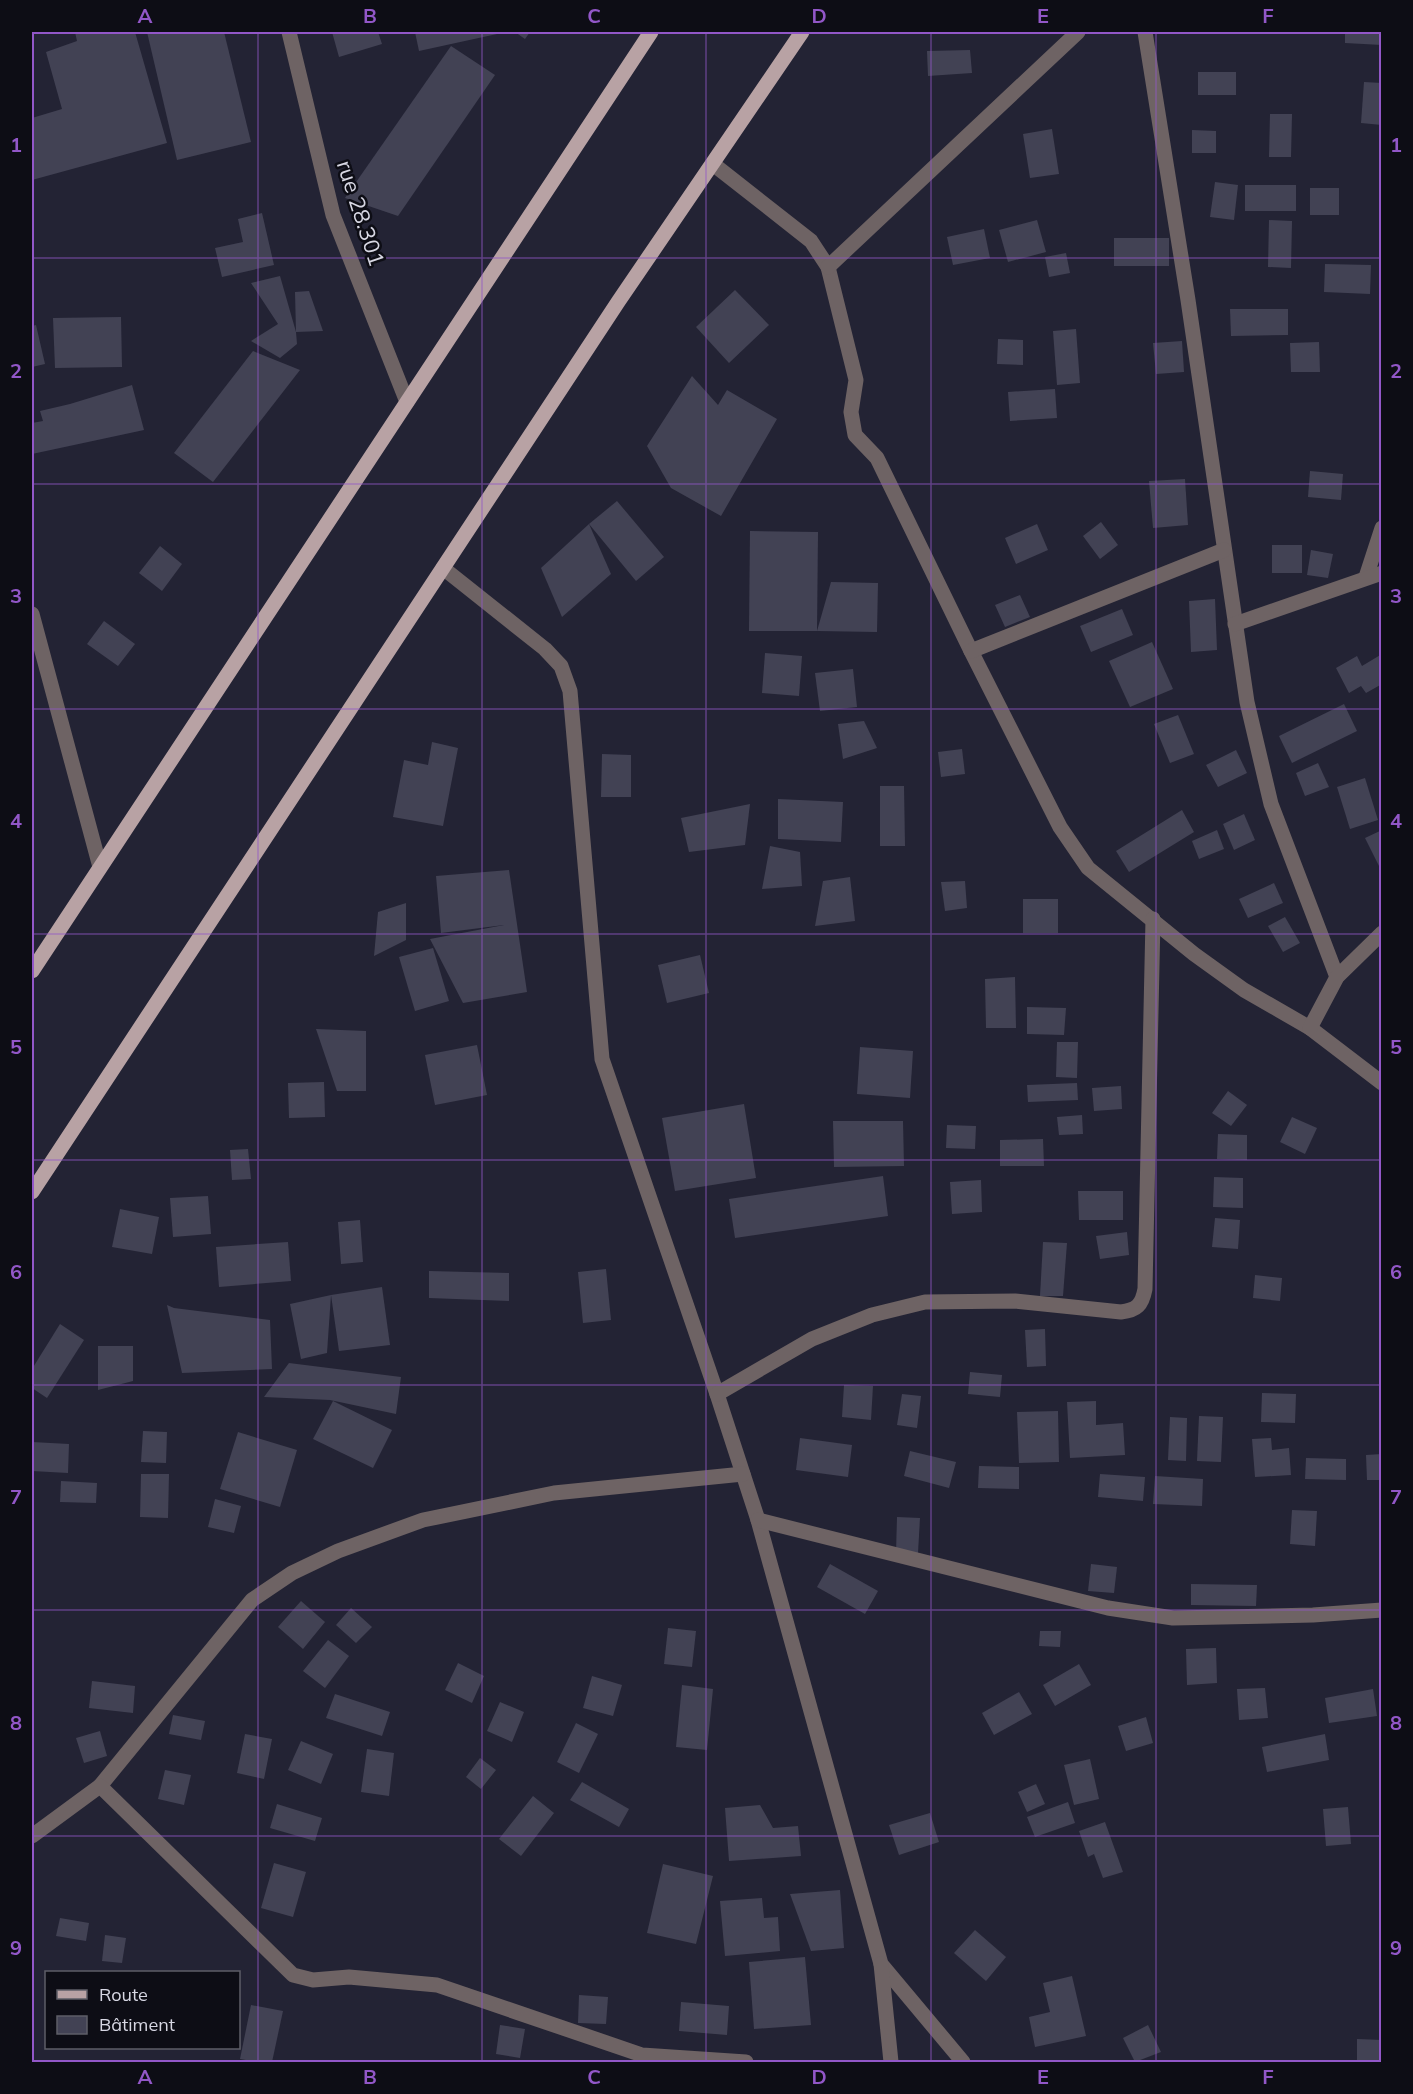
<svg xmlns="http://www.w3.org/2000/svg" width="1413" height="2094" font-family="Mulish,sans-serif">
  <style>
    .building { fill: #424254 }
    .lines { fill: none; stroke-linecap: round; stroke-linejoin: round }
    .minor { stroke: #6e6364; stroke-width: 15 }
    .major { stroke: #b8a2a4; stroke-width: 15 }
    .grid { fill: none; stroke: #9257c8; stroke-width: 1.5; stroke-opacity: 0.55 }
    .labels { text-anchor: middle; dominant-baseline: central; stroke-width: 5; stroke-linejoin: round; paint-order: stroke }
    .street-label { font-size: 22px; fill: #d7d7e3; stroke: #0d0d15 }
    .neatline { fill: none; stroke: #9257c8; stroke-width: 2 }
    .grid-label { font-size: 20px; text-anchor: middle; font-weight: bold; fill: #9257c8 }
  </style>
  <rect width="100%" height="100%" fill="#232334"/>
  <g class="building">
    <path d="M75,32H135L167,143L32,180V118L62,109L46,52L77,41Z"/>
    <path d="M147,32H224L251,142L177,160Z"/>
    <path d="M332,32H378L382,44L339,57Z"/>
    <path d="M415,32H497V34L419,51Z"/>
    <path d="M515,32H530L525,39Z"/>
    <path d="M1345,32H1382V45L1345,43Z"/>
    <path d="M451,46L495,75L398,216L345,198Z"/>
    <path d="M970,50L972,73L928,76L927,51Z"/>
    <rect x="1198" y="72" width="38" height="23"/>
    <path d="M1364,82L1382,83V125L1361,123Z"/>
    <path d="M1270,114H1292L1291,157H1269Z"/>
    <path d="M1052,129L1059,174L1030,178L1023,134Z"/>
    <path d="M1192,130L1216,131V153H1192Z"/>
    <path d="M1215,182L1238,185L1234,220L1210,217Z"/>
    <rect x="1245" y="185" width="51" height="26"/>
    <rect x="1310" y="188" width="29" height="27"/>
    <path d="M262,213L274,265L222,277L215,248L243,242L238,219Z"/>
    <path d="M1037,220L1046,252L1008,262L999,230Z"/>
    <path d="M1269,220L1292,221L1291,268L1268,267Z"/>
    <path d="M984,229L990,258L953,265L947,237Z"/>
    <rect x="1114" y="238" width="55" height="28"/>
    <path d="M1066,253L1070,273L1049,277L1045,257Z"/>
    <path d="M1325,264L1371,265L1370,294L1324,292Z"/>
    <path d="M280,276L296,332L297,344L280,358L251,341L278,324L251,283Z"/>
    <path d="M735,290L769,325L729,363L696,327Z"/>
    <path d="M309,291L323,331L296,332L295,292Z"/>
    <path d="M1230,309H1288V335L1231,336Z"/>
    <path d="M121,317L122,367L55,368L53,318Z"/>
    <path d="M36,325L45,364L32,367V326Z"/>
    <path d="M1076,329L1080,383L1057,385L1053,331Z"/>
    <path d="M998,339L1023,340V365L997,364Z"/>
    <path d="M1182,341L1184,372L1156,374L1153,343Z"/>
    <path d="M1319,342L1320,372H1291L1290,343Z"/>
    <path d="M253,351L300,370L213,482L174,453Z"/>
    <path d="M692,376L718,405L727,390L777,419L721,516L671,488L647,446Z"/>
    <path d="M132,385L144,430L32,454V423L43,421L40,411L70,404Z"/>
    <path d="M1055,389L1057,418L1010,421L1008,392Z"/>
    <path d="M1310,471L1343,474L1341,500L1308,497Z"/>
    <path d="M1185,479L1188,525L1153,528L1149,481Z"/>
    <path d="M617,501L664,557L636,581L589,524Z"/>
    <path d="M1101,522L1118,545L1100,559L1083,536Z"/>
    <path d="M589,524L611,574L562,617L541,568Z"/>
    <path d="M1037,524L1048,550L1016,564L1005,538Z"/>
    <path d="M750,531L818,532L817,631H749Z"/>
    <rect x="1272" y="545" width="30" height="28"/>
    <path d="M160,546L182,564L162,591L139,573Z"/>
    <path d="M1311,550L1333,554L1328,578L1307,575Z"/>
    <path d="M831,582L878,583L877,632L817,631Z"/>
    <path d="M1020,595L1030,617L1005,627L995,605Z"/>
    <path d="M1215,599L1217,650L1191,652L1189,601Z"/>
    <path d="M1122,609L1133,635L1091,652L1080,626Z"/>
    <path d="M104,621L135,644L118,666L87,644Z"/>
    <path d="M1152,642L1173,689L1130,707L1109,661Z"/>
    <path d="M765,653L802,656L799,696L762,693Z"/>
    <path d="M1382,654V684L1366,693L1361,686L1349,693L1336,668L1357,656L1362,666Z"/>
    <path d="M853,669L857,707L820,711L815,673Z"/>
    <path d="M1344,704L1357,731L1292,763L1279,736Z"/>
    <path d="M1178,715L1194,754L1170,763L1154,724Z"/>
    <path d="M864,721L877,748L843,759L838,724Z"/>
    <path d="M432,742L458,748L443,826L393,817L404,760L428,765Z"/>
    <path d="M962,749L965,774L941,777L938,752Z"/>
    <path d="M1236,750L1247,773L1218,787L1206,765Z"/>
    <path d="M602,754L631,755V797H601Z"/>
    <path d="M1318,763L1329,787L1305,796L1296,773Z"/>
    <path d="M1365,778L1378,820L1350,829L1337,787Z"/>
    <path d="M880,786H904L905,846H880Z"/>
    <path d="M778,799L843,802L841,842L778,839Z"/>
    <path d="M750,804L745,845L689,852L681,818Z"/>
    <path d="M1182,810L1194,832L1129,872L1116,851Z"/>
    <path d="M1244,814L1255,840L1234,850L1223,824Z"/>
    <path d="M1217,830L1224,849L1199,859L1192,841Z"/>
    <path d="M1382,830V872L1365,838Z"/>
    <path d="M770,846L800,852L802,886L762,889Z"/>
    <path d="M509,870L527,992L463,1003L430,939L504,925L441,933L436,876Z"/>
    <path d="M850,877L855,921L815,926L823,881Z"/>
    <path d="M965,881L967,908L945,911L941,882Z"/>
    <path d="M1274,883L1283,903L1248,918L1239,899Z"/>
    <rect x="1023" y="899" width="35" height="34"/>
    <path d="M406,903V940L374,956L378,912Z"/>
    <path d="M1285,917L1300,943L1283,952L1268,926Z"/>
    <path d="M433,948L449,1001L415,1011L399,957Z"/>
    <path d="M700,955L709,993L667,1003L658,965Z"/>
    <path d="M1015,977L1016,1028H986L985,979Z"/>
    <path d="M1027,1007L1066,1008L1064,1035L1027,1034Z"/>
    <path d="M316,1029L366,1031V1091H337Z"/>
    <path d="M1057,1042H1078L1077,1078L1056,1077Z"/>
    <path d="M477,1045L487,1095L435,1105L425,1055Z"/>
    <path d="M860,1047L913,1051L910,1098L857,1094Z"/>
    <path d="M324,1082L325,1117L289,1118L288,1083Z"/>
    <path d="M1077,1083L1078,1100L1028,1102L1027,1085Z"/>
    <path d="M1121,1086L1122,1109L1094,1111L1092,1088Z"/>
    <path d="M1228,1091L1247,1105L1231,1126L1212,1113Z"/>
    <path d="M744,1104L756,1178L675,1191L662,1118Z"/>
    <path d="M1082,1115L1083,1134L1059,1135L1057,1117Z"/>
    <path d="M1292,1117L1317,1128L1305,1154L1280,1142Z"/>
    <path d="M833,1121H903L904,1166L834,1167Z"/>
    <path d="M947,1125L976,1126L975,1149L946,1148Z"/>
    <path d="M1218,1134L1247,1135V1160L1217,1159Z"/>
    <path d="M1043,1139L1044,1166H1000V1140Z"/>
    <path d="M248,1149L251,1179L232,1180L230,1150Z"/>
    <path d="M883,1176L888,1216L735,1238L729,1199Z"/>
    <path d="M1214,1177L1243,1178V1208L1213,1207Z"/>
    <path d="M981,1180L982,1212L952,1214L950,1182Z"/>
    <path d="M1078,1191H1123V1220H1079Z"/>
    <path d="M208,1196L211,1234L173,1237L170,1198Z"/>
    <path d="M120,1209L159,1217L152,1254L112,1247Z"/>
    <path d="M1215,1218L1240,1220L1238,1249L1212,1247Z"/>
    <path d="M360,1220L363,1262L341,1264L338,1222Z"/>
    <path d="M1127,1232L1129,1255L1100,1259L1096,1236Z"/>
    <path d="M288,1242L291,1281L219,1287L216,1247Z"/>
    <path d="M1043,1242L1067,1243L1063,1296H1040Z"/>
    <path d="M606,1269L611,1320L583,1323L578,1272Z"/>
    <path d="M429,1271L509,1273V1301L429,1298Z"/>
    <path d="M1255,1275L1282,1278L1280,1301L1253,1298Z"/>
    <path d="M382,1287L390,1345L339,1351L331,1295Z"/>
    <path d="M331,1295L327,1353L301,1359L290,1304Z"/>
    <path d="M167,1305L174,1308L270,1320L272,1369L182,1373Z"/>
    <path d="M60,1324L84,1340L47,1398L32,1388V1369Z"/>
    <path d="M1045,1329L1046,1366L1027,1367L1025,1330Z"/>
    <path d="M98,1346H133V1381L98,1390Z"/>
    <path d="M289,1363L401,1377L396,1414L330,1400L264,1397Z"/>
    <path d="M970,1372L1002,1375L1000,1397L968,1394Z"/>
    <path d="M844,1385L873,1386L871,1420L842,1417Z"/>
    <path d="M1262,1393L1296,1394L1295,1423L1261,1422Z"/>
    <path d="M902,1394L921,1396L917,1428L897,1425Z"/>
    <path d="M333,1401L392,1430L373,1468L313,1439Z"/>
    <path d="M1096,1401V1425L1123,1423L1125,1455L1070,1458L1067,1402Z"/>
    <path d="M1058,1411L1059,1462L1019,1463L1017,1412Z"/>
    <path d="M1199,1416L1223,1417L1221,1462L1197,1461Z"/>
    <path d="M1170,1417L1187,1418L1186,1461L1168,1460Z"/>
    <path d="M143,1431L167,1432L166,1463L141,1462Z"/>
    <path d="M238,1432L297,1450L280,1507L220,1489Z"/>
    <path d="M800,1438L852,1445L848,1477L796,1470Z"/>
    <path d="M1271,1438L1272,1450L1289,1448L1291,1475L1255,1477L1252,1439Z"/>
    <path d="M32,1442L69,1444L68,1473L32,1471Z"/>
    <path d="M910,1451L956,1462L949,1488L904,1476Z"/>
    <path d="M1382,1454V1480H1367L1366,1455Z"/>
    <path d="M1306,1458L1346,1459V1480L1305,1479Z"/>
    <path d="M979,1466L1019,1467V1489L978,1488Z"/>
    <path d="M141,1474H169L168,1518L140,1517Z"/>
    <path d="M1100,1474L1145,1477L1143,1501L1098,1497Z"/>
    <path d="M1155,1476L1203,1479L1202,1506L1153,1504Z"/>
    <path d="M61,1481L97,1483L96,1503L60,1502Z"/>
    <path d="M215,1499L241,1506L234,1533L208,1527Z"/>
    <path d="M1292,1510L1317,1511L1315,1546L1290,1544Z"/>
    <path d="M897,1517L920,1518L918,1553H896Z"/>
    <path d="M830,1564L878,1591L865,1614L817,1587Z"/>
    <path d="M1091,1564L1117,1567L1114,1593L1088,1591Z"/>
    <path d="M1191,1584L1257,1585L1256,1606L1191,1605Z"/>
    <path d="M301,1601L325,1622L303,1649L278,1627Z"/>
    <path d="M351,1608L372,1627L356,1643L336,1625Z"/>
    <path d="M668,1628L696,1631L692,1667L664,1664Z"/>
    <path d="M1040,1631H1061L1060,1647L1039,1646Z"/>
    <path d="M328,1640L349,1656L325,1688L303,1671Z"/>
    <path d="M1216,1648L1217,1683L1187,1685L1186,1649Z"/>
    <path d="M458,1663L484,1676L472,1703L445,1690Z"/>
    <path d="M1079,1664L1091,1685L1055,1706L1043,1685Z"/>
    <path d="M592,1676L622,1685L613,1716L583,1708Z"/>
    <path d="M92,1681L135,1686L133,1713L89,1708Z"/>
    <path d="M682,1685L713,1689L707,1750L676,1747Z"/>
    <path d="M1265,1688L1268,1718L1239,1720L1237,1689Z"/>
    <path d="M1373,1689L1377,1716L1329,1723L1325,1698Z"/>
    <path d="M1019,1692L1032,1714L994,1735L982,1713Z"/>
    <path d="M335,1694L390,1712L382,1736L326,1718Z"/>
    <path d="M500,1702L524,1712L512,1742L487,1731Z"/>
    <path d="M173,1715L205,1721L201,1740L169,1734Z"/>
    <path d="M1146,1717L1153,1743L1126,1751L1118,1726Z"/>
    <path d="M576,1723L598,1734L579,1773L557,1762Z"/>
    <path d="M100,1731L107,1756L84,1763L76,1738Z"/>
    <path d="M245,1734L272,1739L264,1779L237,1773Z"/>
    <path d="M1325,1734L1329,1760L1267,1772L1262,1747Z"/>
    <path d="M301,1741L333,1754L321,1784L288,1770Z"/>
    <path d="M367,1749L394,1753L389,1796L361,1792Z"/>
    <path d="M480,1758L496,1770L481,1789L466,1777Z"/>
    <path d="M1090,1759L1099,1799L1074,1805L1064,1765Z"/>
    <path d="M165,1770L191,1775L184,1805L158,1799Z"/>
    <path d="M582,1782L629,1809L619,1827L570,1800Z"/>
    <path d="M1036,1784L1045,1804L1027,1812L1018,1792Z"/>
    <path d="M533,1796L554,1813L521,1856L499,1839Z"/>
    <path d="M1068,1802L1075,1823L1035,1837L1027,1817Z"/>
    <path d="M277,1804L322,1818L315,1841L270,1828Z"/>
    <path d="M760,1805L773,1828L798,1826L801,1856L729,1861L725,1808Z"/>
    <path d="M1348,1807L1351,1844L1326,1846L1323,1809Z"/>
    <path d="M930,1813L939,1842L899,1855L889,1825Z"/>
    <path d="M1105,1822L1123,1872L1103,1878L1094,1854L1088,1857L1079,1831Z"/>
    <path d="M274,1863L306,1872L293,1917L261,1908Z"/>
    <path d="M663,1864L713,1876L696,1944L647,1933Z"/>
    <path d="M840,1890L844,1948L811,1951L790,1894Z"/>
    <path d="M762,1898L764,1918L778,1917L780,1951L725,1956L720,1901Z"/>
    <path d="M60,1918L89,1923L86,1941L56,1936Z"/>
    <path d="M975,1930L1006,1957L986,1981L954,1953Z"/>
    <path d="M105,1935L126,1938L122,1963L102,1961Z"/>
    <path d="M805,1957L811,2025L754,2029L749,1962Z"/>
    <path d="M1072,1976L1086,2036L1035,2047L1029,2017L1050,2012L1043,1983Z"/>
    <path d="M579,1995L608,1997L606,2024L578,2023Z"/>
    <path d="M681,2002L729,2006L727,2035L679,2031Z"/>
    <path d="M251,2005L283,2011L272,2062H258L240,2059Z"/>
    <path d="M500,2025L525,2029L520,2058L496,2054Z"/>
    <path d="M1148,2025L1161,2052L1135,2062L1123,2038Z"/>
    <path d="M1357,2039L1382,2040V2062H1357Z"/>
  </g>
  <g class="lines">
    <g class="minor">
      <path d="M289,32L333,215L407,402"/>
      <path d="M1145,32L1188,300L1247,702L1271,804L1337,977"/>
      <path d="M713,164L811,241L828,267L856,380L851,412L855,435L877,458L971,651L1060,827L1088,868L1194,954L1244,990L1310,1028L1382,1083"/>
      <path d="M828,267L1078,32"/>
      <path d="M443,568L545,649L561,666L570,691L602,1059L717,1394L758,1520L881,1964L963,2062"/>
      <path d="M1366,577L1382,528"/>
      <path d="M32,614L100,867"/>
      <path d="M1235,624L1382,573"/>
      <path d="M971,651L1224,550"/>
      <path d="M1310,1028L1337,977L1382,933"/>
      <path d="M717,1394L812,1339L872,1315L925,1302L1015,1301L1121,1312C1137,1310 1142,1305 1145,1289L1153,919"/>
      <path d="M758,1520L1108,1608L1173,1618L1313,1615L1382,1610"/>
      <path d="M100,1786L252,1600L292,1573L338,1551L423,1520L554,1493L743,1474"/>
      <path d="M32,1836L100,1786L293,1975L313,1980L349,1977L437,1985L642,2055L746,2062"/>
      <path d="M881,1964L891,2062"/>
    </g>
    <g class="major">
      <path d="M32,971L651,32"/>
      <path d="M32,1192L618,302L802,32"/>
    </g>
  </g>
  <path class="grid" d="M258,32V2062M482,32V2062M706,32V2062M931,32V2062M1156,32V2062M32,258H1382M32,484H1382M32,709H1382M32,934H1382M32,1160H1382M32,1385H1382M32,1610H1382M32,1836H1382"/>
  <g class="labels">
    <g class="street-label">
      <text transform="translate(361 213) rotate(72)">rue 28.301</text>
    </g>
  </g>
  <rect width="1413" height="2094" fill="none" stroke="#0d0d15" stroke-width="66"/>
  <rect x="45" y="1971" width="195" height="78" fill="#0d0d15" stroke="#5e5e67" stroke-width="1.5"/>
  <rect x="57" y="1990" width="30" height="9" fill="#b8a2a4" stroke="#5e5e67" stroke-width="1.5"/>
  <text x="99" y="2001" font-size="18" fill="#d7d7e3">Route</text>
  <rect x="57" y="2016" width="30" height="18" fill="#424254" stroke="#5e5e67" stroke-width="1.5"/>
  <text x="99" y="2031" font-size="18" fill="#d7d7e3">Bâtiment</text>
  <rect x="33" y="33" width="1347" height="2028" class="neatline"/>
  <g class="grid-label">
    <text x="145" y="23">A</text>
    <text x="370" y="23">B</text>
    <text x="594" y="23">C</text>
    <text x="819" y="23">D</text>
    <text x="1043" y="23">E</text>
    <text x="1268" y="23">F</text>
    <text x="16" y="152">1</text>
    <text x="1396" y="152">1</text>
    <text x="16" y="378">2</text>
    <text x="1396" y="378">2</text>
    <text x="16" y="603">3</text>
    <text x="1396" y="603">3</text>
    <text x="16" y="828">4</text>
    <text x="1396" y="828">4</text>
    <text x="16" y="1054">5</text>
    <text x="1396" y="1054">5</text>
    <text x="16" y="1279">6</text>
    <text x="1396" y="1279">6</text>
    <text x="16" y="1504">7</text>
    <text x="1396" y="1504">7</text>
    <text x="16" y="1730">8</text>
    <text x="1396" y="1730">8</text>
    <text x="16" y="1955">9</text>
    <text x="1396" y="1955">9</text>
    <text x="145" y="2084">A</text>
    <text x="370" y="2084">B</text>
    <text x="594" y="2084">C</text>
    <text x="819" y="2084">D</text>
    <text x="1043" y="2084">E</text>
    <text x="1268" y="2084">F</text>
  </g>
</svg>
